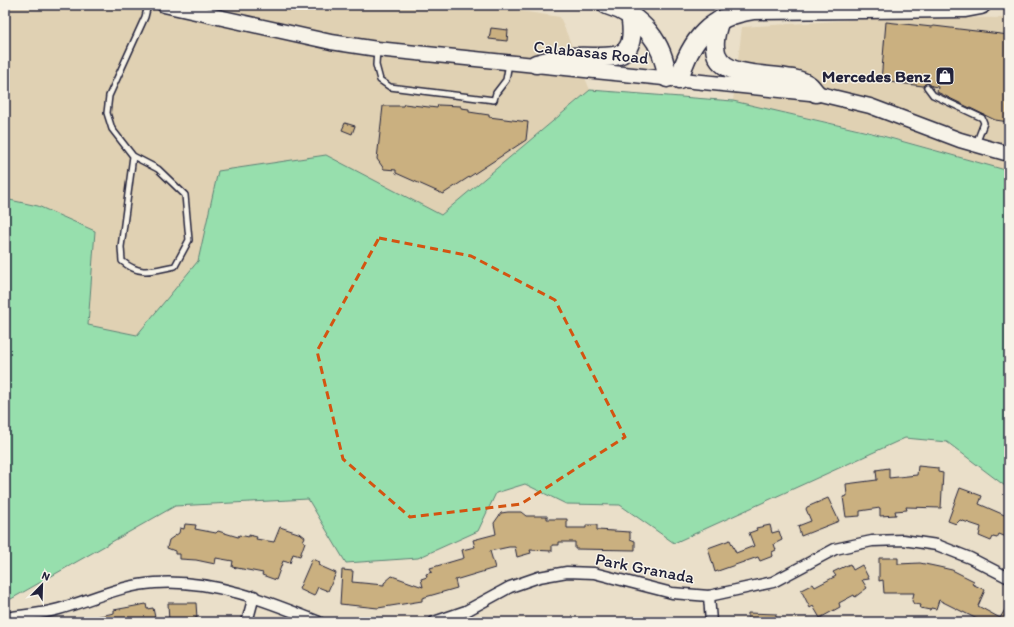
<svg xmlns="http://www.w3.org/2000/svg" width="1014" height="627" font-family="Itim,sans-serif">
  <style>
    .built { fill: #e0d1b3 }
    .green { fill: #97dfad; stroke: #5c8074 }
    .building { fill: #cab080; stroke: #22223b }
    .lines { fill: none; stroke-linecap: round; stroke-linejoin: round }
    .lane-casing { stroke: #22223b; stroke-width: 8 }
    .street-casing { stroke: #22223b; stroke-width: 13 }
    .secondary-casing { stroke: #22223b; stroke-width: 17 }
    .highway-casing { stroke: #22223b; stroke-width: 21 }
    .lane { stroke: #f7f3e8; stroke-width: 5 }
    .street { stroke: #f7f3e8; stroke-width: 10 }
    .secondary { stroke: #f7f3e8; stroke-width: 14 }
    .highway { stroke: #f7f3e8; stroke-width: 18 }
    .marked { fill: none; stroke: #d45411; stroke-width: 3; stroke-dasharray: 8 5; stroke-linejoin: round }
    .labels { text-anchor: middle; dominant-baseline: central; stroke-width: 3; stroke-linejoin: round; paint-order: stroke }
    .street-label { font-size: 17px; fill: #22223b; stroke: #f7f3e8 }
    .poi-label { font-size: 17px; font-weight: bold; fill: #22223b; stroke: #f7f3e8; text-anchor: end }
  </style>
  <rect width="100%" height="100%" fill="#eadfc9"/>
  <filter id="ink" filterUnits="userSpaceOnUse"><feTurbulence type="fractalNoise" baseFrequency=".025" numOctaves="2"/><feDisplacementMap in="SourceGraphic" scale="8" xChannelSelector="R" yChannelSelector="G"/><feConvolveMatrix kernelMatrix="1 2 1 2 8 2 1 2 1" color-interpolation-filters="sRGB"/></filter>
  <g filter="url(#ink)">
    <g class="built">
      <path d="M5,5H481L560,17L590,90L441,215L326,155L218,171L198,261L137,335L88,325L95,231L38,206L5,199Z"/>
      <path d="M900,17L1009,18V171L872,132L733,101L742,27Z"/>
    </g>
    <path class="green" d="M590,90L733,101L872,133L1009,171V489L947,442L905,438L674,543L620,505L566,504L525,484L496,493L478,531L418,558L346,563L308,499L175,506L11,599H5V199L38,206L95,231L88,325L137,335L198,261L218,171L326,155L441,215Z"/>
    <g class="building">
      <path d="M886,22L932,27L934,26L1009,35V122L995,120L937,92L938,87L932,86L928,83L923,86L881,81Z"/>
      <path d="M491,28L508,30L507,41L489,39Z"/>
      <path d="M404,104L437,108L438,105L461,106V108L469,109V112L489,115V117L528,122L526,140L443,194L396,173V170L384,169L377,159L383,106H403Z"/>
      <path d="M345,123L355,126L352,134L342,130Z"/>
      <path d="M918,466L938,468V472L943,473L941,508L906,507L907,510L895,511L896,515L880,516V508L860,511V516L846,517L843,497L847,496L846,484L877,480L876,470L889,468V478L917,475Z"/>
      <path d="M960,488L982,496L979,504L1009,517L1006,524L1009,525V538L999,534L997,538L993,537L991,541L979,536L981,527L960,520L956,524L948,521Z"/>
      <path d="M828,498L839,521L801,536L798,526L811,521L806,509L807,507Z"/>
      <path d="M508,512H521L526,516H547V519H567V528H586V525H597V530L630,532V539L635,541V550L575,549V542H559V545H552V551L530,550L531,553L517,557L515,547H509L490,551L495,568L455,580L457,588L422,598V601L378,608L340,604L342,570L353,571L352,582L384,585V583L392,576L423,587L421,579L427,577L426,574L432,572L430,568L464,558L462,550L475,547L473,540L496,534L494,523L501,513Z"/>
      <path d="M185,524L196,525L195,529L216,533L218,531L238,537L239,535L249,537V535L257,537L256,539L274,542L280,527L301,534L305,537L303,541L305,542L300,556L293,554L290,563L283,561L276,580L262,575L263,573L232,567L233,561L216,558L215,564L196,560L180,559V554H175V551L167,548L169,540L179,533L180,528L184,529Z"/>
      <path d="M770,525L772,533L779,531L782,540L774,544L776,550L772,552L773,556L760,561L758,557L715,572L708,548L730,540L736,553L754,546L749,533L757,530L756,528Z"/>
      <path d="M879,558H898V564L920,563L939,567L952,570L974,581L972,584L985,590L978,606L1000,618L1009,603V622H983L939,600L936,609L931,608L930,610L920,608L921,605L914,604L912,601L914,593H884L883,580L879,581Z"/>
      <path d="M312,559L320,562L318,565L336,573L328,591L318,587L314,596L299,589Z"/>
      <path d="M850,564L853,570L862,565L869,579L862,580L867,588L855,597L854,595L839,603L840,607L820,618L813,606L810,608L801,590L813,584L815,587L836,576L833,572Z"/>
      <path d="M168,603H196L197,618H195V622H169Z"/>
      <path d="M146,604L147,609L153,608L156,622H91V618L114,613V610Z"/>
      <path d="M748,613L776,614V622H748Z"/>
    </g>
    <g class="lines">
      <defs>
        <g id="lane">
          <path d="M377,49L376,65L380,80L390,87L494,100L496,93L506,80L509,63"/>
          <path d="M927,87L933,95L982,118L984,123L976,144"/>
          <path d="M133,156L121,247L122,261C141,277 153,270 175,266L189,240L185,195L158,169L133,156L112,129L107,113L109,96L145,17L148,5"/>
        </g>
        <g id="street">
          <path d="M709,596L711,622"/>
          <path d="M5,618C23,615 42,614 59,609C91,600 121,585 155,583C213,579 267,601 319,622"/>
          <path d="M247,622L254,596"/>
          <path d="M434,622L466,611L510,587L539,577L567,572L594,573L672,593L709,596L773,582L835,549L872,541L903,540L937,545L970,558L1009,578"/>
        </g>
        <path id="secondary" d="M164,5L331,42L377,49L820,94L870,106L960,140L1009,154"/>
        <g id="highway">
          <path d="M607,5C641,15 664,42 667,78"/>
          <path d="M720,20C717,28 714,37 715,47C717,86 787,68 810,86C812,88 814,91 816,93"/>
          <path d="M536,64C548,61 561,57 573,57C610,55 639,68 630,14"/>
          <path d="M679,80C690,39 711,16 753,10L965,8L981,5"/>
        </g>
      </defs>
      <use href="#lane" class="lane-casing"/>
      <use href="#street" class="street-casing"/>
      <use href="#secondary" class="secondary-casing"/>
      <use href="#highway" class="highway-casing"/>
      <use href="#lane" class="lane"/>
      <use href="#street" class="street"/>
      <use href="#secondary" class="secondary"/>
      <use href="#highway" class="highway"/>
    </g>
  </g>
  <path class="marked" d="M379,238L471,256L555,300L625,437L521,504L410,517L343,459L317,351Z"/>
  <defs>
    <symbol id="shop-square" viewBox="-11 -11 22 22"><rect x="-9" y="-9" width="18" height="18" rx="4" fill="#22223b" stroke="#f7f3e8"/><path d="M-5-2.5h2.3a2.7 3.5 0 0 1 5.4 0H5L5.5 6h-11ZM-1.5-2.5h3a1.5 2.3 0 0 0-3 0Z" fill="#fff"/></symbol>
  </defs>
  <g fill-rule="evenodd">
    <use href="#shop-square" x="934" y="65" width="22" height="22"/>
  </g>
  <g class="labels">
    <g class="street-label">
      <text transform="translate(591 52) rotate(6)">Calabasas Road</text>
      <text transform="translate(645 568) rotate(11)">Park Granada</text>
    </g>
    <g class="poi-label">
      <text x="931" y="76">Mercedes Benz</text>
    </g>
  </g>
  <rect width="1014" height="627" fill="none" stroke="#f7f3e8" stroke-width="20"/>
  <rect x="10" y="10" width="994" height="607" fill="none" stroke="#22223b" stroke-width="1.5" filter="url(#ink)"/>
  <g transform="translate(42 585) rotate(23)" stroke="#f7f3e8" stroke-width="3" paint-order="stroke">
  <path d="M0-3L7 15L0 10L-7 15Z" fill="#22223b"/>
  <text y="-6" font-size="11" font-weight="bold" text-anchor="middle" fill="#22223b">N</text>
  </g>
</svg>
